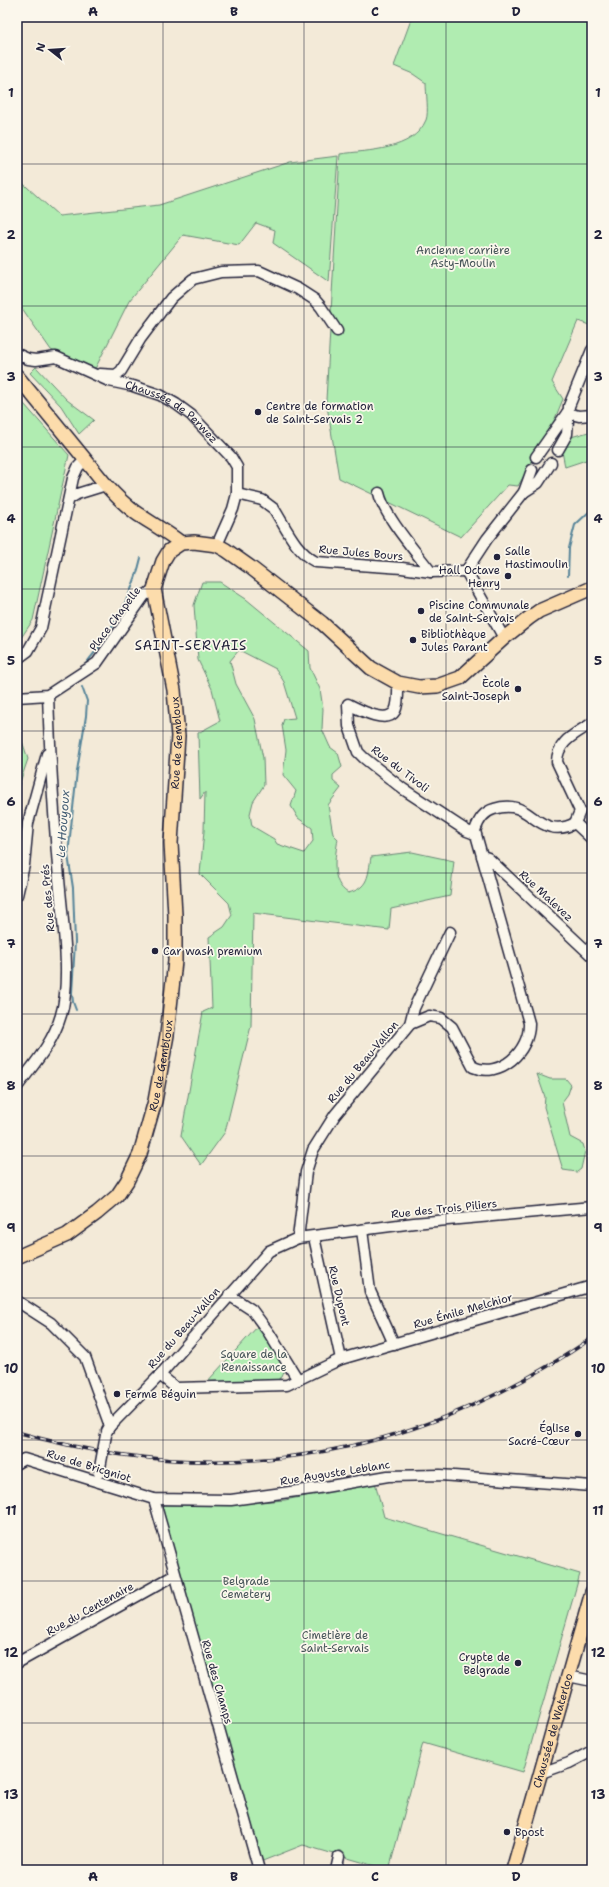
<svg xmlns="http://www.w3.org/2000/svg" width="609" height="1887" font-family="'Shantell Sans',sans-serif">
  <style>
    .green { fill: #b0ecb1; stroke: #698776; fill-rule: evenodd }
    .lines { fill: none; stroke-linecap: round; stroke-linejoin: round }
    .stream { stroke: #568499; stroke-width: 2 }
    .minor-casing { stroke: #22223b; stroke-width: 13 }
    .major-casing { stroke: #22223b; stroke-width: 16 }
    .minor { stroke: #fbf7ec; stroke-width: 10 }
    .major { stroke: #fcdcac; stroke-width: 13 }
    .rail-casing { stroke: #22223b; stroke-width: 3.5 }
    .rail { stroke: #fbf7ec; stroke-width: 2; stroke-dasharray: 6; stroke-linecap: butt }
    .minor-bridge-casing { stroke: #22223b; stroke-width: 13; stroke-linecap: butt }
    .minor-bridge { stroke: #fbf7ec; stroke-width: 10 }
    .grid { fill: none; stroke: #22223b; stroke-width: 1; stroke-opacity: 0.55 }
    .poi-dot { fill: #22223b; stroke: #fbf7ec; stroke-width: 1.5 }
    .labels { text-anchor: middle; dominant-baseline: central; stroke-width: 3.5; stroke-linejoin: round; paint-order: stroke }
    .park-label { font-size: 11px; fill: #465458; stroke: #fbf7ec }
    .poi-label { font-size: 11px; fill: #22223b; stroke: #fbf7ec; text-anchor: start }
    .street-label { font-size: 11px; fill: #22223b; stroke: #fbf7ec }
    .water-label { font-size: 12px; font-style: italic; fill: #405b72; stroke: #fbf7ec }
    .quarter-label { font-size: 13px; letter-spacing: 1px; fill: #22223b; stroke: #fbf7ec }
    .neatline { fill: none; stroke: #22223b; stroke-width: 1.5 }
    .grid-label { font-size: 13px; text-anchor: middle; font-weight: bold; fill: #22223b }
  </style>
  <rect width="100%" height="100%" fill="#f3ead8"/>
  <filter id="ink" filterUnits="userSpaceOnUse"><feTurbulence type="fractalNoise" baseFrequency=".025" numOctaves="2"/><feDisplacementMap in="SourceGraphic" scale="8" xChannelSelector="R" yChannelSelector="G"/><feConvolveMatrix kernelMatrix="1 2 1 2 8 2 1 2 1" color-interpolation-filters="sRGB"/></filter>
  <g filter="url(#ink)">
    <g class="green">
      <path d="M412,17H592V326L578,321L552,382L563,399L550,431L518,486L508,485L461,537L339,478L326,400L340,154C368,150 413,151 426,120C429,113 426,92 426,83L413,74L394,66Z"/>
      <path d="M338,156L329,282L273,243L275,230L256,223L239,245L183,235L129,301L95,369L51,350L17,301V178L59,216L159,205L290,162Z"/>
      <path d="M36,367L67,400L94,420L79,434L61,406L30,373Z"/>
      <path d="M17,396L69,455L33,620L17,644Z"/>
      <path d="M592,431V458L565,467L562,451L571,437Z"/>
      <path d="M202,582H220L246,599L309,651L310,668L320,689L323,709L322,729L330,747L338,753L342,767L333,775V781L341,788L328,805L333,834L338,839C335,857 330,882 348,893C369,888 368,875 371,857L412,852L454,861L450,896L391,909L389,930L253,913L251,1026L225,1132L201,1165L181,1136L203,1012L212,1008L209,937L224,927L232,915L229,903L200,874L204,831L205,792L200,799L198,733L220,721L212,689L198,660L194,605ZM239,650L276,669L284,682L295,718L284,719L282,725L286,750L283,775L296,791L291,806L298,818L312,828L313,841L304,853L277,844L274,839L252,826L250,814L253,802L264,785L263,758L255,719L236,684L230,661Z"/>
      <path d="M17,726L28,759L17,791Z"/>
      <path d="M537,1074L550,1079H566L571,1085L568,1094L562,1102L570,1137L583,1144L585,1151L581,1169L577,1172L563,1170L544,1107L545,1097Z"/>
      <path d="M258,1326L285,1370L282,1377L274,1382L205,1384Z"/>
      <path d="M375,1482L384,1517L580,1574L523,1772L423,1743L389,1870L303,1845L260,1862L160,1509L164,1505L235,1504L285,1500Z"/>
    </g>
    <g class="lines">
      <g class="stream">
        <path d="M568,576L569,548L575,525L592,509"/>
        <path d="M85,665C92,655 101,646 107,635C122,613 135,584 141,558"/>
        <path d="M76,1010L73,1002L72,993L75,942L73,888L68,855L77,771L86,716L87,701L82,687"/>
      </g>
      <defs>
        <g id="minor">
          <path id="s1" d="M17,354L28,359L36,360L56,357L109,381L133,386L160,395L176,404L191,415L231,457L237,467V494L233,509L217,545"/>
          <path d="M100,374L116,375L121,371L141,338L171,298L193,279L221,272L259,271L298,289L315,300L321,307L337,331"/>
          <path d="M567,413L579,416L592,415"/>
          <path d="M558,450L567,434L569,406L592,350"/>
          <path d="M536,457L567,413"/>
          <path d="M524,492L538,483L551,463"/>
          <path d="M379,493C384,516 416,552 431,572"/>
          <path d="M237,494L262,500L274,509C286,528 296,552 316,562L402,568L431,572L466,571"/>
          <path d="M69,499L77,494L106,485"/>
          <path d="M466,571L487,539L524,492L532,470"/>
          <path d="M466,571L504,638"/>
          <path d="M17,659L28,651L41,628L73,478L78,467L85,460"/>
          <path d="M398,683C398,691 399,703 395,711C387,725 358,709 348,704L349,726L358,752L364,758L403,789L467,831L475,834"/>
          <path d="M17,697L48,695L97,663L144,596L154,589"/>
          <path d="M575,823L580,811L557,762C557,741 576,734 592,723"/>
          <path d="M575,823L592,839"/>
          <path d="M482,856L488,858L592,956"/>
          <path d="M17,895L24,865L28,823L47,754"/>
          <path d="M410,1024L414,1008L450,932"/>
          <path d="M17,1087C34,1064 53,1043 61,1015C72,980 62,917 59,879C54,818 50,756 48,695"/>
          <path d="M362,1230L370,1291L394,1344"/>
          <path d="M314,1237L341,1359"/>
          <path d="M298,1238L414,1223L592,1207"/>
          <path d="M229,1295L252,1310L269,1333L298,1380"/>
          <path d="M17,1301L51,1323L85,1357L110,1426L107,1431"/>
          <path d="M160,1375L176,1388L287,1385L341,1359L592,1286"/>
          <path d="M110,1426L160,1375L269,1251L298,1238L306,1172L313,1150L335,1115L410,1024L429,1016L441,1018L452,1027L473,1067C500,1079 530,1051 529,1023L475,831C478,821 483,812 494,809C524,800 529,821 551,827C560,829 568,827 575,823"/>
          <path d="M17,1463L24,1459L154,1499L231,1500L319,1488L388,1476L440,1475L592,1486"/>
          <path d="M154,1499L259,1870"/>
          <path d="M17,1663L175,1575"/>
          <path d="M568,1676L592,1681"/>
          <path d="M541,1773L569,1763L592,1751"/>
          <path d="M336,1870L339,1857"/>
        </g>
        <g id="major">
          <path d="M17,376L106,485C115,495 125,505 136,513C151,523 167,532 181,543"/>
          <path id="s2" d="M17,1257L67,1235L97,1213L117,1196L127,1181L140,1154L155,1101L167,1035L175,961V915L171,843L178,736L174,690L154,589L163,561L169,551L181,543L194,542L217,545L226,550L250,567L322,623L371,668L398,683L419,687L437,686L460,678L504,638L529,618L539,611L592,588"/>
          <path id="s3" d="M513,1870L592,1592"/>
        </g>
      </defs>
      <use href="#minor" class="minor-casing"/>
      <use href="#major" class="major-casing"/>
      <use href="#minor" class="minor"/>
      <use href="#major" class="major"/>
      <defs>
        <path id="rail" d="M17,1432C223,1492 415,1459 592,1338"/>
      </defs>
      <use href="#rail" class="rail-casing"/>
      <use href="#rail" class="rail"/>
      <defs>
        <path id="minor-bridge" d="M99,1473L106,1435"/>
      </defs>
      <use href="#minor-bridge" class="minor-bridge-casing"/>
      <use href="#minor-bridge" class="minor-bridge"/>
    </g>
  </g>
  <path class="grid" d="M163,17V1870M304,17V1870M446,17V1870M17,164H592M17,306H592M17,447H592M17,589H592M17,731H592M17,873H592M17,1014H592M17,1156H592M17,1298H592M17,1440H592M17,1581H592M17,1723H592"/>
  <g class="poi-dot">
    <circle cx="258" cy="412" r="4"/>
    <circle cx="497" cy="557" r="4"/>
    <circle cx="508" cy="576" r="4"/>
    <circle cx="421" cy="611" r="4"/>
    <circle cx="413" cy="640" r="4"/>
    <circle cx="518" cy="689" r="4"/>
    <circle cx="155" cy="951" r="4"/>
    <circle cx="117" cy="1394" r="4"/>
    <circle cx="578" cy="1434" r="4"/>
    <circle cx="518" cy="1663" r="4"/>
    <circle cx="507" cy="1832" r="4"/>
  </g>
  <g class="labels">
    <g class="park-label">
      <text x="463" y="250">Ancienne carrière<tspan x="463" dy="13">Asty-Moulin</tspan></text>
      <text x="254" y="1354">Square de la<tspan x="254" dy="13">Renaissance</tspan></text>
      <text x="246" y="1581">Belgrade<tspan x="246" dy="13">Cemetery</tspan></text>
      <text x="335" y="1635">Cimetière de<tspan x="335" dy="13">Saint-Servais</tspan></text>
    </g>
    <g class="poi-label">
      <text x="266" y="406">Centre de formation<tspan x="266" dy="13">de Saint-Servais 2</tspan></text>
      <text x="505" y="551">Salle<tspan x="505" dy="13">Hastimoulin</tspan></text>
      <text x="500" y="570" text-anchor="end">Hall Octave<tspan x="500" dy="13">Henry</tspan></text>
      <text x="429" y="605">Piscine Communale<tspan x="429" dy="13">de Saint-Servais</tspan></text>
      <text x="421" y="634">Bibliothèque<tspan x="421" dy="13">Jules Parant</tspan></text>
      <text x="510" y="683" text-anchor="end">Ècole<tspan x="510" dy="13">Saint-Joseph</tspan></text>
      <text x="163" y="951">Car wash premium</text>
      <text x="125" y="1394">Ferme Béguin</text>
      <text x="570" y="1428" text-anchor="end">Église<tspan x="570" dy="13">Sacré-Cœur</tspan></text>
      <text x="510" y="1657" text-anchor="end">Crypte de<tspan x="510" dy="13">Belgrade</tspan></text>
      <text x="515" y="1832">Bpost</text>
    </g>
    <g class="street-label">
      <text stroke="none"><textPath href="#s1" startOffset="170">Chaussée de Perwez</textPath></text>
      <text transform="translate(361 553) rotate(5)">Rue Jules Bours</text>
      <text transform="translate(115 619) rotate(-53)">Place Chapelle</text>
      <text stroke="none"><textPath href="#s2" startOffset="581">Rue de Gembloux</textPath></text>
      <text transform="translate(400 769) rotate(37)">Rue du Tivoli</text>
      <text transform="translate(546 896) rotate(43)">Rue Malevez</text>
      <text transform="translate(48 898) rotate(-95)">Rue des Prés</text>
      <text transform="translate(363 1062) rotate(-50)">Rue du Beau-Vallon</text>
      <text stroke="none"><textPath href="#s2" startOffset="257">Rue de Gembloux</textPath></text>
      <text transform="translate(444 1209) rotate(-6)">Rue des Trois Piliers</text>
      <text transform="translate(339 1296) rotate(77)">Rue Dupont</text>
      <text transform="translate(463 1311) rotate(-16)">Rue Émile Melchior</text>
      <text transform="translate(184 1328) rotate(-49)">Rue du Beau-Vallon</text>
      <text transform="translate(89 1466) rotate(17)">Rue de Bricgniot</text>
      <text transform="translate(335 1473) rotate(-9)">Rue Auguste Leblanc</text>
      <text transform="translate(90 1609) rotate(-29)">Rue du Centenaire</text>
      <text transform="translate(217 1682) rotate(74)">Rue des Champs</text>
      <text stroke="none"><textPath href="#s3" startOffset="145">Chaussée de Waterloo</textPath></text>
    </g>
    <g class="water-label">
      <text transform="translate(63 824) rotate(-86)">Le Houyoux</text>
    </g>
    <g class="quarter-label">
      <text x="191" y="645">SAINT-SERVAIS</text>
    </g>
  </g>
  <rect width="609" height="1887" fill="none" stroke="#fbf7ec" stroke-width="44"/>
  <g transform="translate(50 50) rotate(287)" stroke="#fbf7ec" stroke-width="3" paint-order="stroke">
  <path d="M0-3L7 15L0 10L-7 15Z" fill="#22223b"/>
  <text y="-6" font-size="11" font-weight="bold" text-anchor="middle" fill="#22223b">N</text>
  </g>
  <rect x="22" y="22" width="565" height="1843" class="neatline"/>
  <g class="grid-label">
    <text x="93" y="16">A</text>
    <text x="234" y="16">B</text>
    <text x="375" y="16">C</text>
    <text x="516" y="16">D</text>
    <text x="11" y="97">1</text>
    <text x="598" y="97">1</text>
    <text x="11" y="239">2</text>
    <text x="598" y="239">2</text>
    <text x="11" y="381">3</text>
    <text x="598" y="381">3</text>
    <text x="11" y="523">4</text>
    <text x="598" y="523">4</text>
    <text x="11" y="665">5</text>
    <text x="598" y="665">5</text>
    <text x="11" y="806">6</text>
    <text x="598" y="806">6</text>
    <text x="11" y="948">7</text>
    <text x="598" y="948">7</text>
    <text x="11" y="1090">8</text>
    <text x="598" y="1090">8</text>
    <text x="11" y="1232">9</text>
    <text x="598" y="1232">9</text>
    <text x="11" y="1373">10</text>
    <text x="598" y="1373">10</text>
    <text x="11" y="1515">11</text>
    <text x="598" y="1515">11</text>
    <text x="11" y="1657">12</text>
    <text x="598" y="1657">12</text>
    <text x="11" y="1799">13</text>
    <text x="598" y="1799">13</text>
    <text x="93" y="1881">A</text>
    <text x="234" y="1881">B</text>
    <text x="375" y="1881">C</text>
    <text x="516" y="1881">D</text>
  </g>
</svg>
